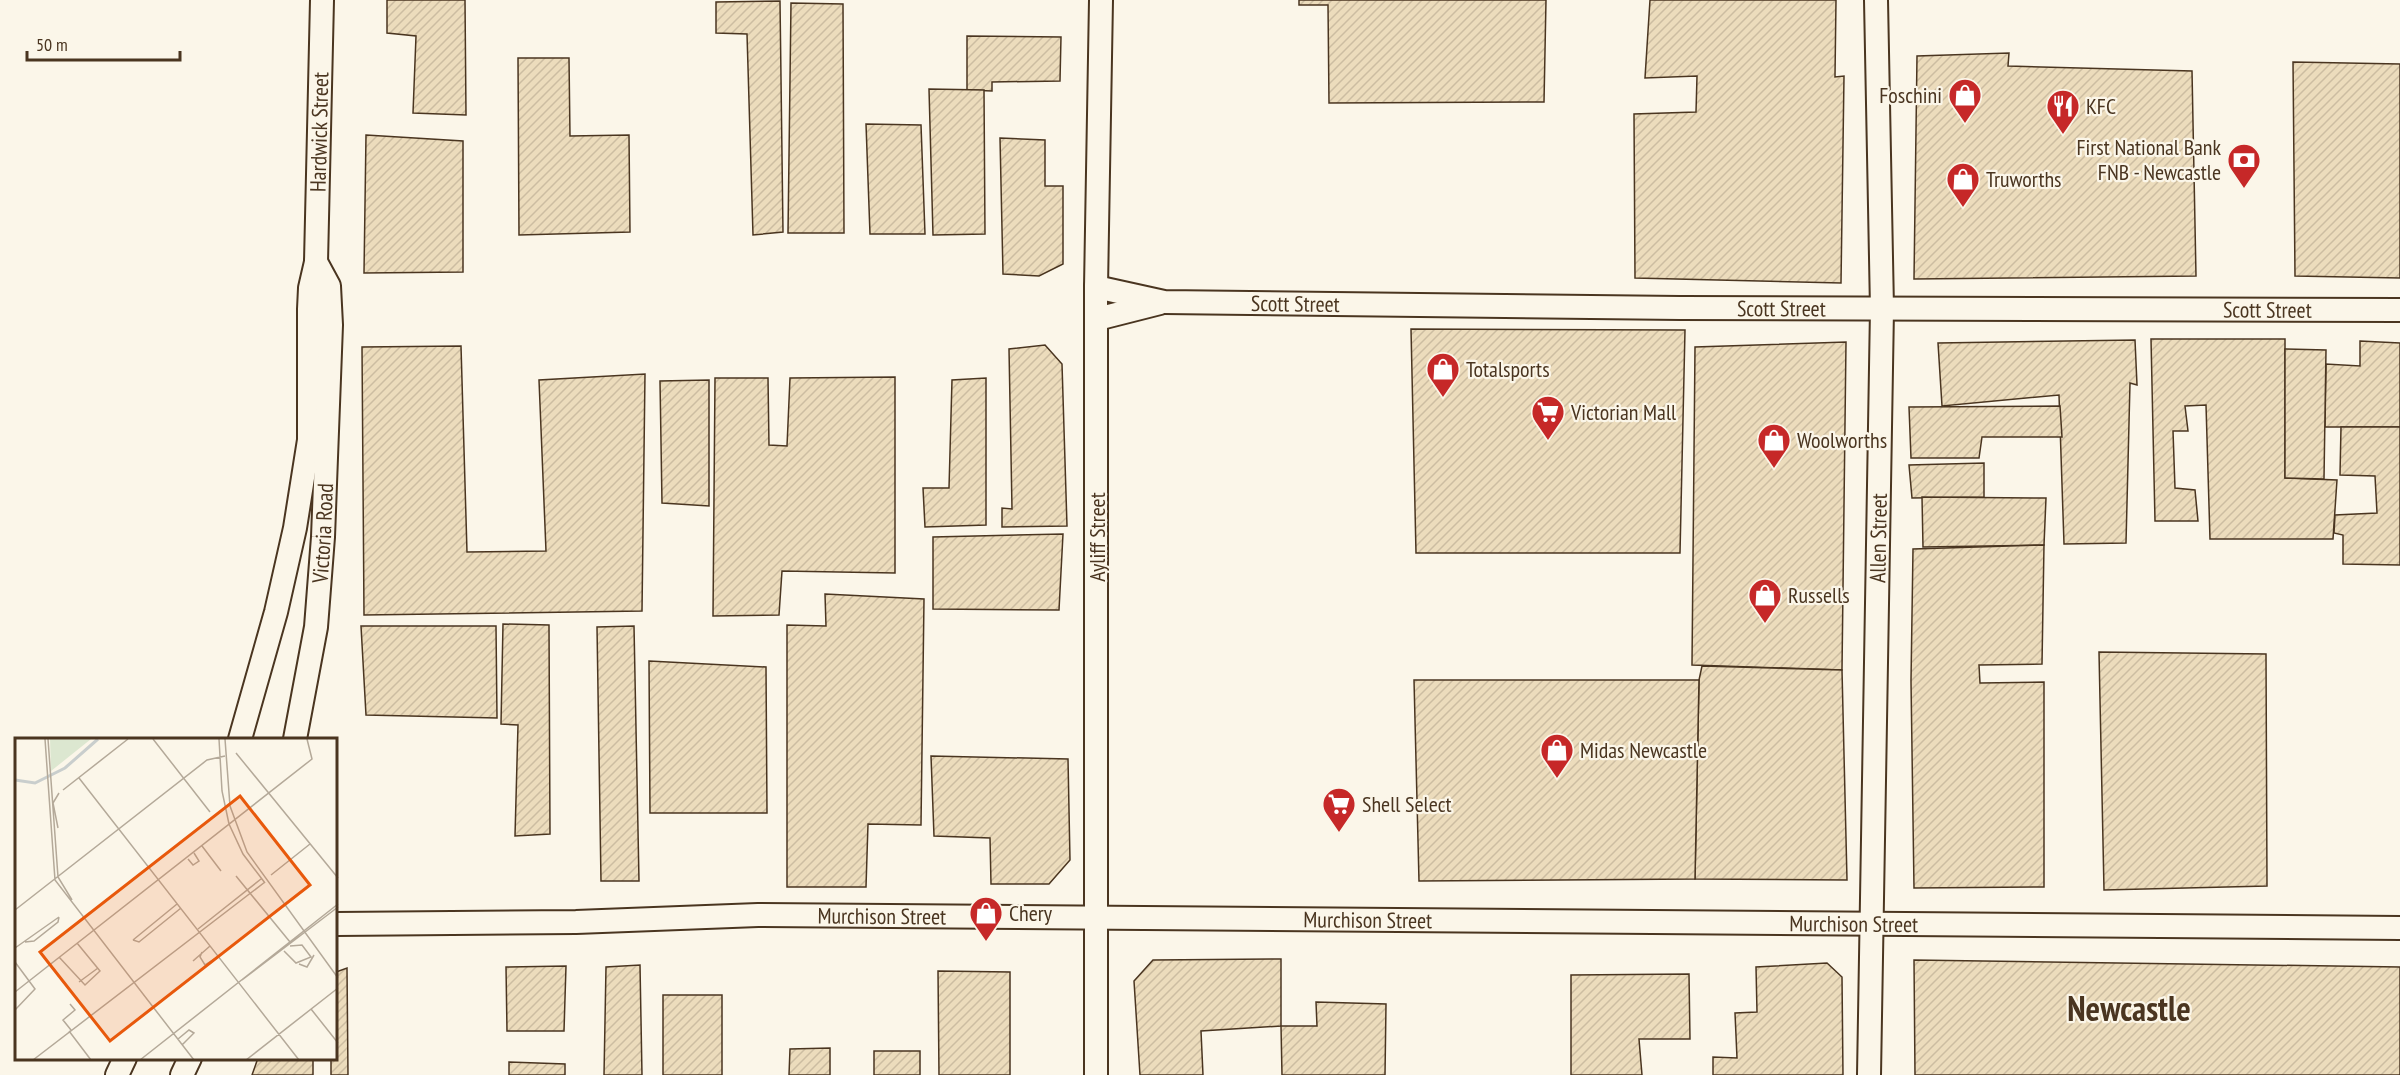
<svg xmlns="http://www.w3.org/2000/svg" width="2400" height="1075" font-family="'PT Sans Narrow',sans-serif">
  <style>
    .building { fill: url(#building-hatch); stroke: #4a3520; stroke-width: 1.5 }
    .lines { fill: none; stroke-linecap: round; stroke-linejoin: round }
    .minor-casing { stroke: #4a3520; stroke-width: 26 }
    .minor { stroke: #fbf6e9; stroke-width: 22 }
    .labels { text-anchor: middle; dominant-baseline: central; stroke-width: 4.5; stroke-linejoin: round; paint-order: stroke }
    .poi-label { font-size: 22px; fill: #4a3520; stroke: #fbf6e9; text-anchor: start }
    .street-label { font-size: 22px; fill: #4a3520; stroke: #fbf6e9 }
    .town-label { font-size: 34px; font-weight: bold; fill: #4a3520; stroke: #fbf6e9 }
    .inset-river { fill: none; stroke: #c9cecd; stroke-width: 3 }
    .inset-road { fill: none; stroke: #b4a999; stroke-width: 1.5 }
    .view { fill: #e8590c; fill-opacity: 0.15; stroke: #e8590c; stroke-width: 3 }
    .inset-edge { fill: none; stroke: #4a3520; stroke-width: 3 }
  </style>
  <defs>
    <pattern id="building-hatch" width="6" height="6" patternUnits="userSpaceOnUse" patternTransform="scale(1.5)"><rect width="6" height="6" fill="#ecdcbc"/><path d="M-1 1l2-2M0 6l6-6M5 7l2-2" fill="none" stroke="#ccbda1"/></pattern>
  </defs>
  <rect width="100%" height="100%" fill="#fbf6e9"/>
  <g class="building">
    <path d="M387,0H465L466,115L413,113L416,36L387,33Z"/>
    <path d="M1299,0H1546L1544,102L1329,103L1328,5H1299Z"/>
    <path d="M1650,0H1836L1835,77L1844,76L1841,283L1635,278L1634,114L1696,112L1697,76L1645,78Z"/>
    <path d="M780,1L783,232L753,235L747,34L716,33V2Z"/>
    <path d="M791,3L843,4L844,233H788Z"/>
    <path d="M967,36L1061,37L1060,81L992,82V91L967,90Z"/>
    <path d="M2009,53L2008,66L2192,71L2196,276L1914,279L1917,56Z"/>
    <path d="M518,58H569L570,136L629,135L630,232L519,235Z"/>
    <path d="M2293,62L2400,64V278L2295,276Z"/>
    <path d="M929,89L984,90L985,234L933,235Z"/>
    <path d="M866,124L921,125L925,234H870Z"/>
    <path d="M366,135L463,141V272L364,273Z"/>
    <path d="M1000,138L1045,140V186H1063V264L1039,276L1003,274Z"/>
    <path d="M1411,329L1685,330L1680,553H1416Z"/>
    <path d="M2151,339H2285V478L2337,480L2333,539H2210L2206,405L2185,406L2188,431H2173L2175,488L2195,490L2198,521H2155Z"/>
    <path d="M2135,340L2137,385L2130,383L2126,543L2064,544L2059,395L1942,406L1938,343Z"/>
    <path d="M2360,341L2400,343V427H2325L2326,364L2360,366Z"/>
    <path d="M1846,342L1842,670L1692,665L1695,347Z"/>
    <path d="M1045,345L1062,364L1067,526L1002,527V508L1012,509L1009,349Z"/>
    <path d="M461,346L467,552L546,551L539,380L645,374L642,611L364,615L362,347Z"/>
    <path d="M2285,349L2326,350L2324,479L2285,478Z"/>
    <path d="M895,377V573L782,571L779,615L713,616L715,378H768L769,445L787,446L790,378Z"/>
    <path d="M986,378V525L925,527L923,488H949L952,380Z"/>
    <path d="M709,380V506L662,503L660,381Z"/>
    <path d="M2060,406L2062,437H1982L1979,458H1911L1909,407Z"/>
    <path d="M2341,427H2400V565L2343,564V535L2334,533L2335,515L2377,513L2375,476L2340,475Z"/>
    <path d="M1984,463V497L1912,498L1909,465Z"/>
    <path d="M1922,497L2046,498L2044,545L1923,547Z"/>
    <path d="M1063,534L1059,610L933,609V537Z"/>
    <path d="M2044,545L2042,664L1979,665L1980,683L2044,682V887L1914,888L1911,681L1913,549Z"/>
    <path d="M825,594L924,599L921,825L868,824L866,887H787V625L826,626Z"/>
    <path d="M503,624L549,625L550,834L515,836L518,725L501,724Z"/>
    <path d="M361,626H496L497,718L366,715Z"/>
    <path d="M634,626L639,881H601L597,627Z"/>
    <path d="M2099,652L2266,654L2267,886L2104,890Z"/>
    <path d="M649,661L766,667L767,813H650Z"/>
    <path d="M1702,666L1842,670L1847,880L1695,879L1699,680Z"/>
    <path d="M1414,680H1699L1695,879L1419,881Z"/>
    <path d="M931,756L1068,759L1070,860L1049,884H991L990,838L934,836Z"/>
    <path d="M1281,959V1026L1201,1031L1203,1075H1140L1134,981L1153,960Z"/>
    <path d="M1914,960L2400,967V1075H1915Z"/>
    <path d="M1827,963L1842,977L1843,1075H1713V1057L1737,1058L1735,1013L1757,1012L1756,967Z"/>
    <path d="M640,965L642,1075H604L606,967Z"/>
    <path d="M566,966L564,1031H507L506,967Z"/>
    <path d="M347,968L348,1075H331V1058H336V972Z"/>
    <path d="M938,971L1010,972V1075H939Z"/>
    <path d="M1689,974L1690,1039H1639L1642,1075H1571V975Z"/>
    <rect x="663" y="995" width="59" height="80"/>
    <path d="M1316,1002L1386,1004L1385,1075H1282L1281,1026H1317Z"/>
    <path d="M830,1048V1075H789L790,1049Z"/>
    <rect x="874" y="1051" width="46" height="24"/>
    <path d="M258,1058H313V1075H252Z"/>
    <path d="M509,1062L565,1064V1075H509Z"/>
  </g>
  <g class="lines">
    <defs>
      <g id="minor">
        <path id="s1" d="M1096,287L1164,302L1680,308L2400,310"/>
        <path d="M1097,319L1160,303"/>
        <path id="s2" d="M240,739L276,612L295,528L309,440V309L310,288L316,262L322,0"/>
        <path id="s3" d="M295,739L316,627L323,537L331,325L329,286L316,262"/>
        <path id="s4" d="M336,924L576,922L758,915L2400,928"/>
        <path d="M117,1075L125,1058"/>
        <path d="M182,1075L190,1058"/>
        <path d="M1096,1075V287L1101,0"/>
        <path id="s5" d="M1869,1075L1882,309L1876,0"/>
      </g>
    </defs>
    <use href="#minor" class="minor-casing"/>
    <use href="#minor" class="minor"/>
  </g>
  <defs>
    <symbol id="shop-pin" viewBox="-11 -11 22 30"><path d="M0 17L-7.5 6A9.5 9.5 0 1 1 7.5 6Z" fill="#c62828" stroke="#fbf6e9"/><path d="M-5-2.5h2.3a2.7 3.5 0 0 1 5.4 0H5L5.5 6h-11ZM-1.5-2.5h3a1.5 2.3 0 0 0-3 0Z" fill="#fff"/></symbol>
    <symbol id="restaurant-pin" viewBox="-11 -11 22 30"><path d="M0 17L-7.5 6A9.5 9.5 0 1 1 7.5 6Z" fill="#c62828" stroke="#fbf6e9"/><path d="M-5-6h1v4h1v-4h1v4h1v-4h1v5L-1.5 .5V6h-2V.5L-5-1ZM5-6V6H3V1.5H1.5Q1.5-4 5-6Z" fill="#fff"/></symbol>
    <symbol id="bank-pin" viewBox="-11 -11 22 30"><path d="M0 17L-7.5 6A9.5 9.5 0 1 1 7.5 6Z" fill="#c62828" stroke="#fbf6e9"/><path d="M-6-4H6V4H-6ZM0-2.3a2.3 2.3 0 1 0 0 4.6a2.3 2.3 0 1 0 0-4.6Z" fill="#fff"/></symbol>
    <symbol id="supermarket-pin" viewBox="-11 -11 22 30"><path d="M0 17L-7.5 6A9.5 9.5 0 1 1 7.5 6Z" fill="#c62828" stroke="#fbf6e9"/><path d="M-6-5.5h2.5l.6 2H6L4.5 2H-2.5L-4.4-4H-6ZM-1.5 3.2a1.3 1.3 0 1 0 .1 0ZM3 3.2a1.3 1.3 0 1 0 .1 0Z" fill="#fff"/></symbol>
  </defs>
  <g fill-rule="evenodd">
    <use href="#shop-pin" x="1946" y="76" width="38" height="52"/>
    <use href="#restaurant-pin" x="2044" y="87" width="38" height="52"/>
    <use href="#bank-pin" x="2225" y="141" width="38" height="52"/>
    <use href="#shop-pin" x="1944" y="160" width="38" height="52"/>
    <use href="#shop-pin" x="1424" y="350" width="38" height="52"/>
    <use href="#supermarket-pin" x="1529" y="393" width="38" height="52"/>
    <use href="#shop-pin" x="1755" y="421" width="38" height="52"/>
    <use href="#shop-pin" x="1746" y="576" width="38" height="52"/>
    <use href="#shop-pin" x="1538" y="731" width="38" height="52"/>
    <use href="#supermarket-pin" x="1320" y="785" width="38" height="52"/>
    <use href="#shop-pin" x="967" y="894" width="38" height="52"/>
  </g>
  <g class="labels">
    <g class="poi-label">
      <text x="1942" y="95" text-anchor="end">Foschini</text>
      <text x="2086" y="106">KFC</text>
      <text x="2221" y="147" text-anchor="end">First National Bank<tspan x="2221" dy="25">FNB - Newcastle</tspan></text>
      <text x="1986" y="179">Truworths</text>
      <text x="1466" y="369">Totalsports</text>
      <text x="1571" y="412">Victorian Mall</text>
      <text x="1797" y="440">Woolworths</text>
      <text x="1788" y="595">Russells</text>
      <text x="1580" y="750">Midas Newcastle</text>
      <text x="1362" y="804">Shell Select</text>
      <text x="1009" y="913">Chery</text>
    </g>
    <g class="street-label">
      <text stroke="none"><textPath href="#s2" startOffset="616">Hardwick Street</textPath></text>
      <text stroke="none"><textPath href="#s1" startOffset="201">Scott Street</textPath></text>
      <text stroke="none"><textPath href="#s1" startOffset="687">Scott Street</textPath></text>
      <text stroke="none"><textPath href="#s1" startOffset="1173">Scott Street</textPath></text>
      <text stroke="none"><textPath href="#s3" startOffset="208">Victoria Road</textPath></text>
      <text transform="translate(1097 537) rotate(-90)">Ayliff Street</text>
      <text stroke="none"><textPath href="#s5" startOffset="537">Allen Street</textPath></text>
      <text stroke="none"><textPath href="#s4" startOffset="546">Murchison Street</textPath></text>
      <text stroke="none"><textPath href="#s4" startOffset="1032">Murchison Street</textPath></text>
      <text stroke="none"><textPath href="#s4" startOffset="1518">Murchison Street</textPath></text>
    </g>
    <g class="town-label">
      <text x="2129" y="1008">Newcastle</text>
    </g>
  </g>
  <g transform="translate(15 738)">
    <rect width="322" height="322" fill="#fbf6e9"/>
    <path d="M35,1H76L36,33Z" fill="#dce7d0"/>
    <path class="inset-river" d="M0,42L20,45L50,30L83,1"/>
    <path class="inset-road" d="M30,1L40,142L179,322M33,1L43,139L57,162M138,1L195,74M204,1L207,53L214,86L228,116L250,145M210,1L215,68L232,114L323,240M221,15L323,140M64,40L284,322M48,52L113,1M43,90L38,65L44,55M187,108L206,133M173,121L178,127L184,123L179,115M256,137L295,106M221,138L275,204M0,172L192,22L210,18M183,191L246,141M118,202L124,204L166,170M118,202L162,166M10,204L19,203L43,184L44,179M0,210L44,179M269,213L281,225L296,219L287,207L275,208M187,214L185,219L190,227L203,219M44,219L70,247L85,233L62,205M178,223L195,208M0,224L20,251L0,272M284,226L292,229L299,217M227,242L323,169M64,244L83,230M0,254L297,21L292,1M55,266L60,272L48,282L56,292M296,271L323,305M54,293L76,322M163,301L174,292L179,295L167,307M18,322L250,144M125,322L323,166M231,322L323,250"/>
    <path class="view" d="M225,58L295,147L95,303L25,214Z"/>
    <rect width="322" height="322" class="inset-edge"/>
  </g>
  <path d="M27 51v9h153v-9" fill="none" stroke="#4a3520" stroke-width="3"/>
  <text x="36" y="51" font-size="18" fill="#4a3520" stroke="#fbf6e9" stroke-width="4.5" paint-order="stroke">50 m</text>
</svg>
